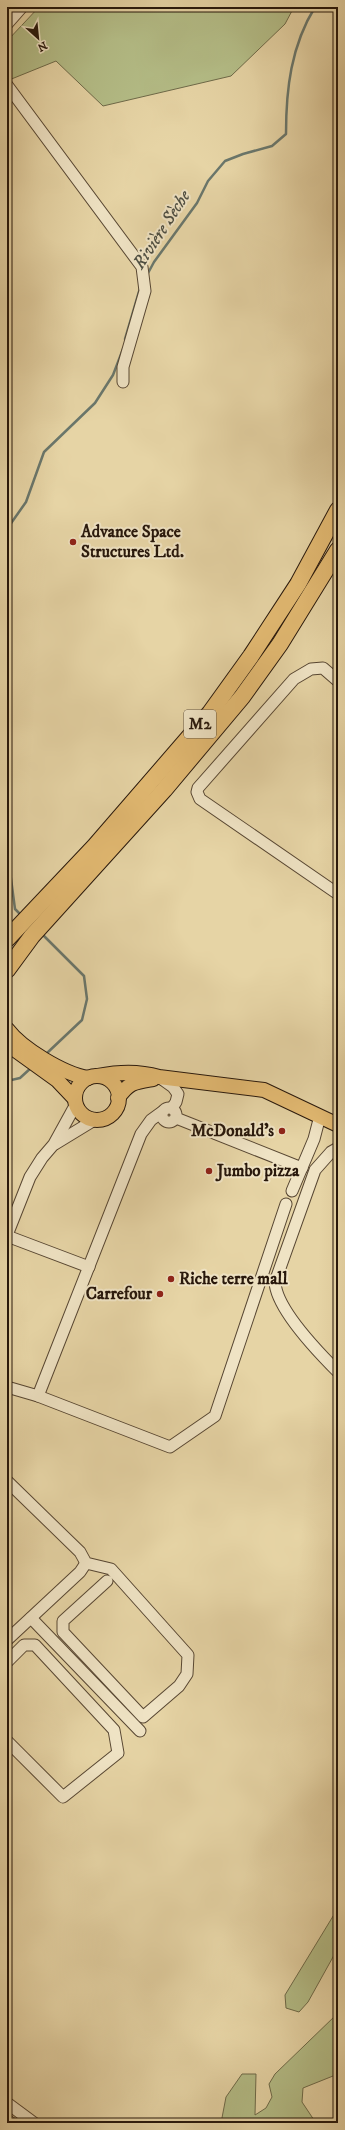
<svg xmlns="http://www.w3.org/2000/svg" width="345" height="2130" font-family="'IM FELL DW Pica',serif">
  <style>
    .green { fill: #b4bd87; stroke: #6e6a49 }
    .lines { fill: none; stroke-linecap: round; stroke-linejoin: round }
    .stream { stroke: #6a776c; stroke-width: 2.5 }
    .minor-casing { stroke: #574632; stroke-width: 13 }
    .major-casing { stroke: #27170b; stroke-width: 16 }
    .highway-casing { stroke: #27170b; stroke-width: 18 }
    .minor { stroke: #efe3c4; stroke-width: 11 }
    .major { stroke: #e3ba72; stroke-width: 14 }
    .highway { stroke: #e3ba72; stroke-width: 16 }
    .poi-dot { fill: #8f2418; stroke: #efe3c4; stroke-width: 1.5 }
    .labels { text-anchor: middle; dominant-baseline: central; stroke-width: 4; stroke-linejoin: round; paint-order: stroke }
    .shield { fill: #efe3c4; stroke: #635442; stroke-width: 1 }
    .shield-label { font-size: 16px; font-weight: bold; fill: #27170b }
    .poi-label { font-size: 17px; font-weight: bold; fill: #27170b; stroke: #efe3c4; text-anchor: start }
    .water-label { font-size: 18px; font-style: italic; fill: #4e4f43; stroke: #efe3c4 }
  </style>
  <rect width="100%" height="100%" fill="#e6d4a5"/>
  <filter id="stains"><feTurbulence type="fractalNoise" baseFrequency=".005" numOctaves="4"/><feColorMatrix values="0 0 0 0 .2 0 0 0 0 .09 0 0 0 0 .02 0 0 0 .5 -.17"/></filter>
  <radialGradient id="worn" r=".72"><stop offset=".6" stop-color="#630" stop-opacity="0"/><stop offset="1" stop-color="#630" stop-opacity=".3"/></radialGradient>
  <g class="green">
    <path d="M39,7H294L285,24L231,76L103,106L56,61L9,80L7,78V41Z"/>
    <path d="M338,1908V1948L308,2002L299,2012L286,2008L285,1995Z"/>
    <path d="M338,2010V2074L303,2088L302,2102L316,2123H221L226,2097L242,2074H256L255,2115L266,2108L272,2097L269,2084L275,2074L336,2015Z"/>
  </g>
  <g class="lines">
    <g class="stream">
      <path d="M147,275L154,262L197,203L208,181L225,161L243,154L272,146L286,134C286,89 291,46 315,7"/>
      <path d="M125,339L140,288"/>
      <path d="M7,529L26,502L44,452L95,403L113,375L123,349"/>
      <path d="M7,849L15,909L22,916"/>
      <path d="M41,933L84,976L87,999L82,1020L46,1054"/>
      <path d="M7,1081L20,1078L32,1067"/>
    </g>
    <defs>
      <g id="minor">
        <path d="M7,24L22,7"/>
        <path d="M7,85L142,267L145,291L123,367V382"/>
        <path d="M338,681L323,668L311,669L294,679L198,788L197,792L200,799L338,894"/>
        <path d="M159,1077L173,1087L178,1094L176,1102L172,1108"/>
        <circle cx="169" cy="1115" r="7"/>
        <path d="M176,1118L302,1168"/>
        <path d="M55,1144L96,1119"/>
        <path d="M338,1148L331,1152L315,1170L275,1282C276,1309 319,1353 338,1372"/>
        <path d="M292,1191L314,1139L320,1116"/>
        <path d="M7,1235L30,1177L42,1158L54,1144L76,1104"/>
        <path d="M7,1236L89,1267"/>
        <path d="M7,1387L38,1396L141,1134L151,1120L162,1112"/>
        <path d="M38,1396L170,1447L215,1416L286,1204"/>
        <path d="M7,1481L80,1552L86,1563L111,1569L188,1655L187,1674L179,1686L143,1717L63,1632V1621L107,1581"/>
        <path d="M31,1618L140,1731"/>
        <path d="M7,1640L80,1572L86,1563"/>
        <path d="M7,1662L24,1645H35L114,1730L118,1753L63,1797L7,1741"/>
        <path d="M7,2103L34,2123"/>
        <path d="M7,2120L11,2123"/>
      </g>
      <g id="major">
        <path d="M7,1029C22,1049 64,1074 88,1078"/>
        <path d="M7,1044L57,1080L75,1099"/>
        <path d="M97,1076C119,1072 138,1071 159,1077L264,1090L338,1125"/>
        <circle cx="97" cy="1098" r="22"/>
        <path d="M118,1098C129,1082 135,1082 153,1079"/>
      </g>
      <g id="highway">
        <path d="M7,939L95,846L210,713L251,656L298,584L338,510"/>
        <path d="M7,970L32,936L164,790L242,697L280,644L338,550"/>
      </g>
    </defs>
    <use href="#minor" class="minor-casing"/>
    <use href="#major" class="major-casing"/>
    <use href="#highway" class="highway-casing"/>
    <use href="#minor" class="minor"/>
    <use href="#major" class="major"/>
    <use href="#highway" class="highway"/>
  </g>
  <g class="poi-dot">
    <circle cx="73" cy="542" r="4"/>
    <circle cx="282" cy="1131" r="4"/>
    <circle cx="209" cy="1171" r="4"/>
    <circle cx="171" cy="1279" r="4"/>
    <circle cx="160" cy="1294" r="4"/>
  </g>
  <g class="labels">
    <rect class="shield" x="184" y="710" width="32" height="28" rx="3"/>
    <g class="shield-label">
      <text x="200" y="724">M2</text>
    </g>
    <g class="poi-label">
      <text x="81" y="532">Advance Space<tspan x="81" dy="20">Structures Ltd.</tspan></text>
      <text x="274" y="1131" text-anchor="end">McDonald's</text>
      <text x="217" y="1171">Jumbo pizza</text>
      <text x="179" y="1279">Riche terre mall</text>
      <text x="152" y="1294" text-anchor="end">Carrefour</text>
    </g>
    <g class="water-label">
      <text transform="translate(162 230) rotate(-57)">Rivière Sèche</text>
    </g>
  </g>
  <rect width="345" height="2130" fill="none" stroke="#e6d4a5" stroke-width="24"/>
  <rect x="8" y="8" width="329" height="2114" fill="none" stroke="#27170b" stroke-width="2"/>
  <rect x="12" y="12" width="321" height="2106" fill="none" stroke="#27170b"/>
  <g transform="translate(38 38) rotate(153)" stroke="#efe3c4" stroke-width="3" paint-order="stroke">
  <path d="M0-3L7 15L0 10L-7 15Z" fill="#27170b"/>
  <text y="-6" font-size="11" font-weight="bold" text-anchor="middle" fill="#27170b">N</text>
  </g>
  <rect width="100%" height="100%" filter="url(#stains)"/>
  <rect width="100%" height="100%" fill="url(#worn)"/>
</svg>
